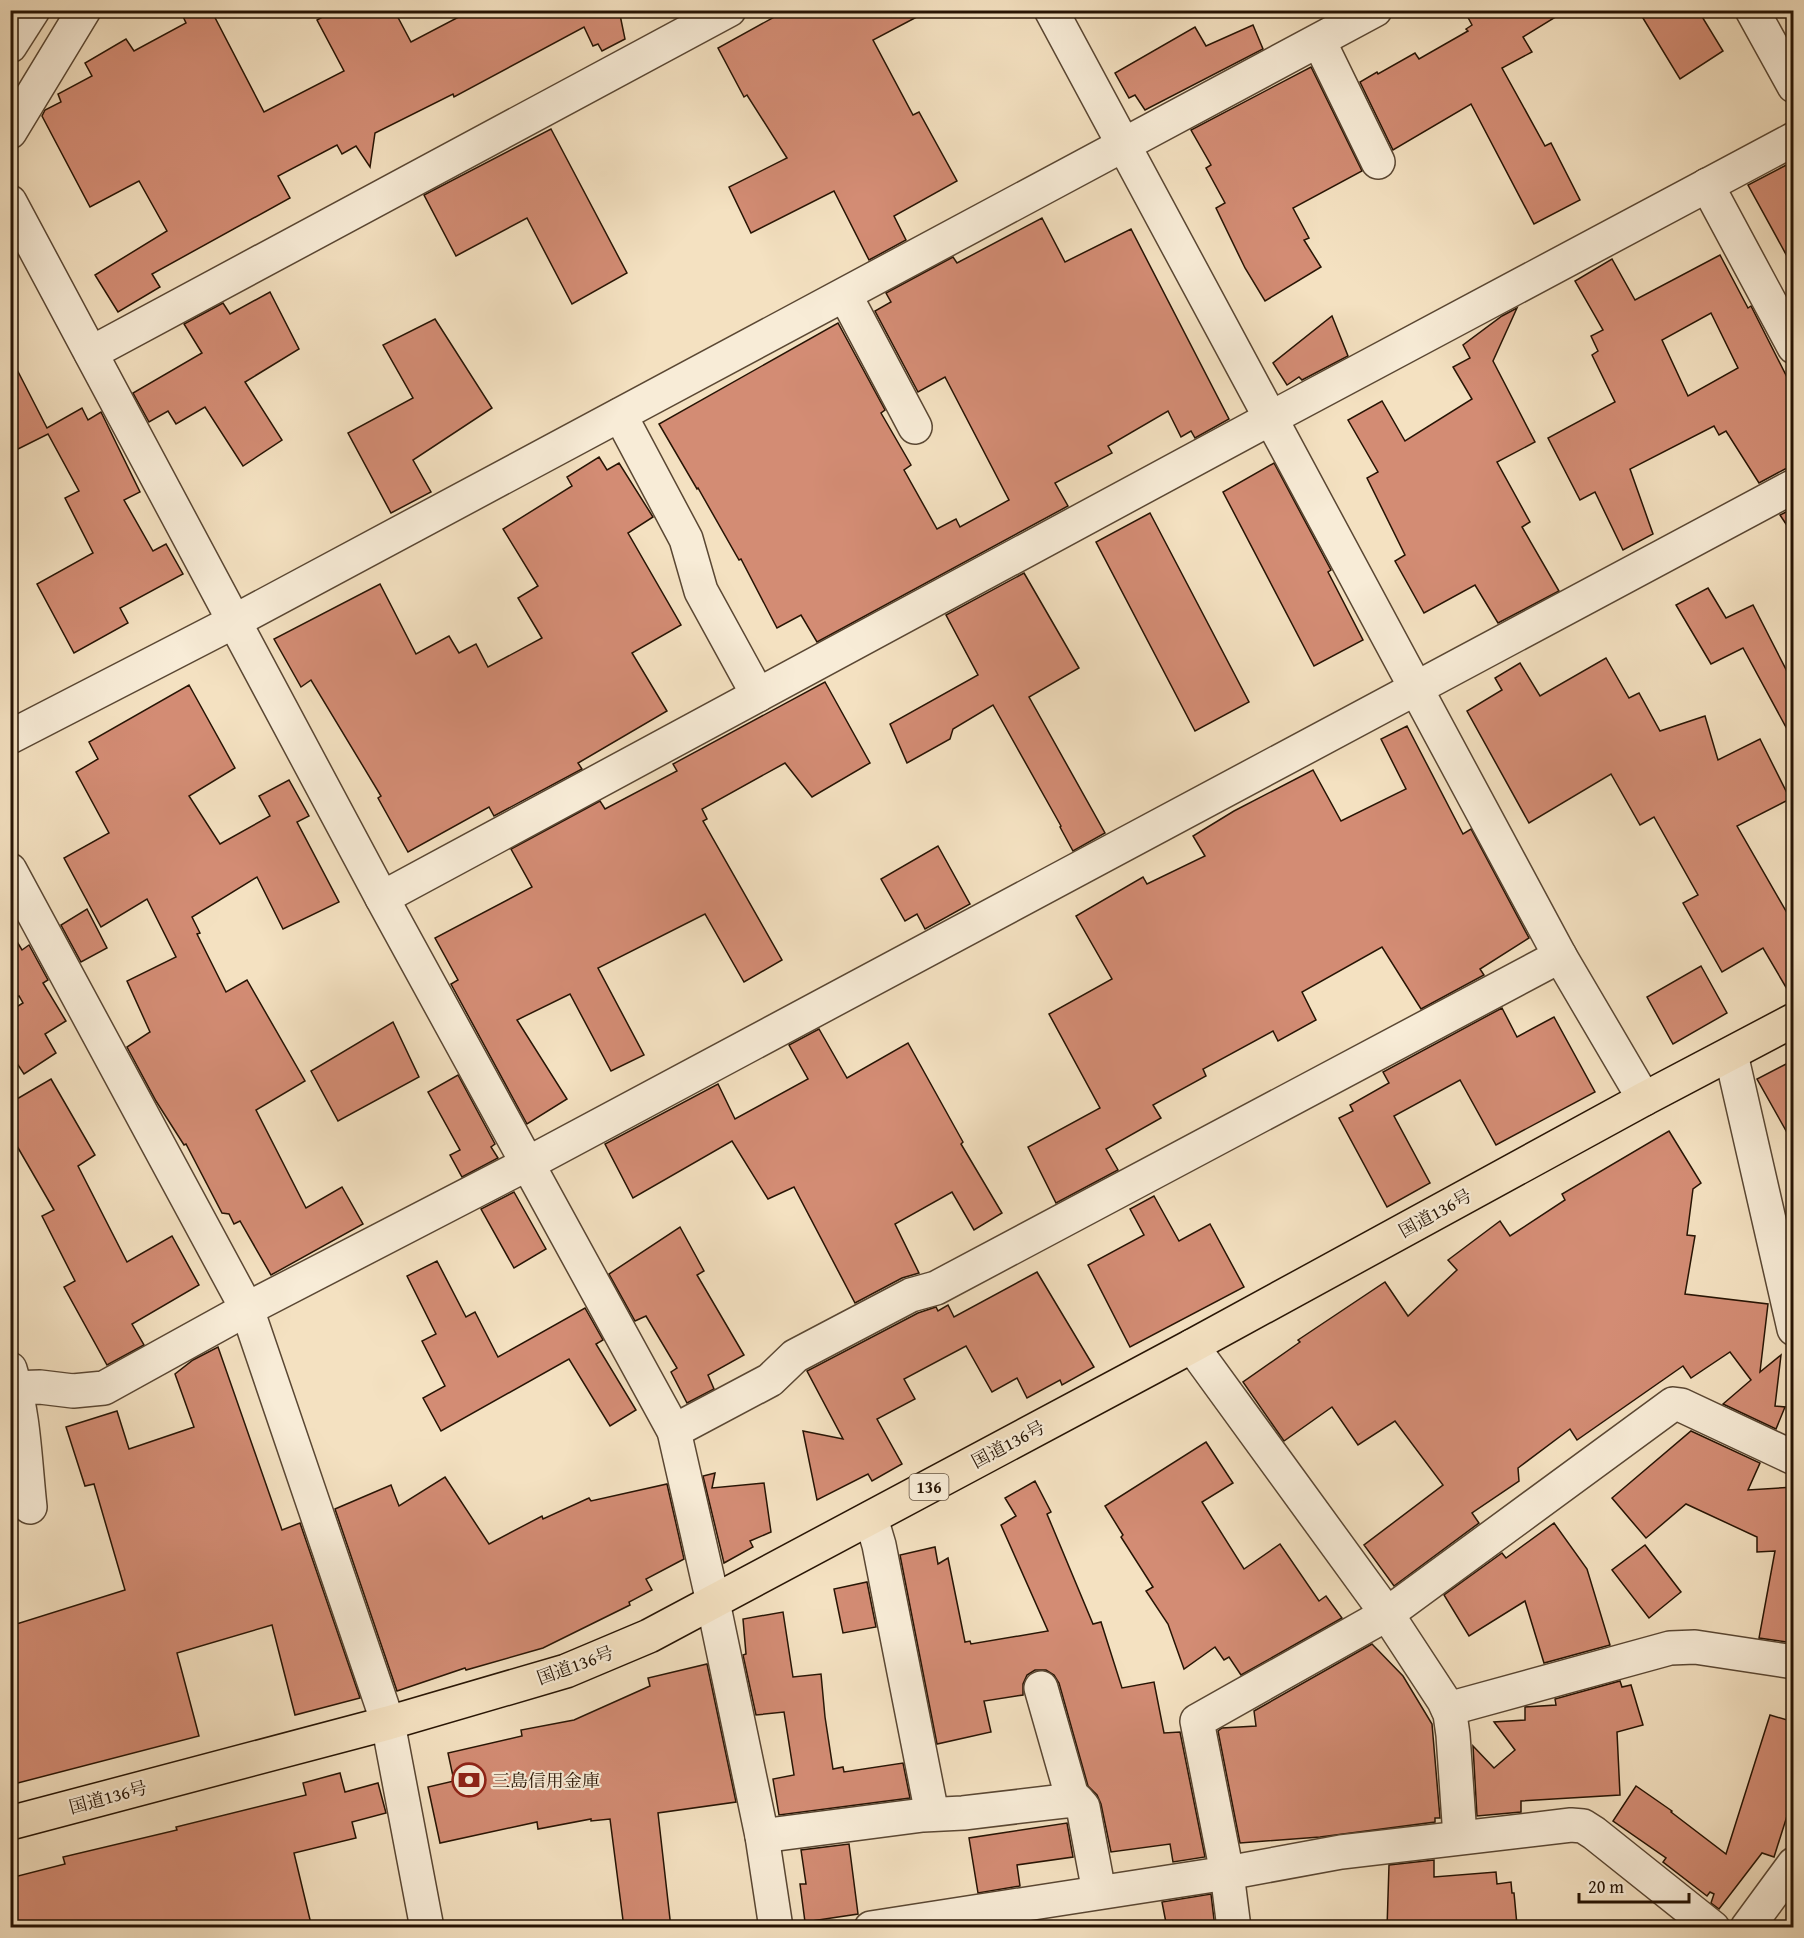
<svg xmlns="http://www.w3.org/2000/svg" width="1804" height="1938" font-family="'Gentium Book Plus','Noto Serif JP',serif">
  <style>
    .building { fill: #d38c74; stroke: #271404; stroke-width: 1.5; fill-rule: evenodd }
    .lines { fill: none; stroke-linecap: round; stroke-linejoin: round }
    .minor-casing { stroke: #5a4733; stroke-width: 36 }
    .highway-casing { stroke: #271404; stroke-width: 36 }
    .minor { stroke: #f8ecd7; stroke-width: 33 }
    .highway { stroke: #f4e1c1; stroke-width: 33 }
    .labels { text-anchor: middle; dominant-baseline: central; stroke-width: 4.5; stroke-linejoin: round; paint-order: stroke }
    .shield { fill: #f8ecd7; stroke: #665543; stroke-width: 1.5 }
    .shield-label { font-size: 16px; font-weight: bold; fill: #271404 }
    .street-label { font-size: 18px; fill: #271404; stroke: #f8ecd7 }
    .poi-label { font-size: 18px; fill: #271404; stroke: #f8ecd7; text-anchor: start }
  </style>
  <rect width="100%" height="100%" fill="#f4e1c1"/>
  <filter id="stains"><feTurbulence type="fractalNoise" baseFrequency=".00333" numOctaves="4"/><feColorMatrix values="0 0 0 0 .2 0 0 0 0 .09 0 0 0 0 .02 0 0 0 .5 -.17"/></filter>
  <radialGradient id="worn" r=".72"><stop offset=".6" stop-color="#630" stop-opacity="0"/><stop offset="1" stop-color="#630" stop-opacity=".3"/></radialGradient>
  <g class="building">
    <path d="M180,10H211L264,112L344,71L317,20L335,10H394L411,42L472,10H619L625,39L602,51L598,44L593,46L584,27L454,97L453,94L375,133L370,167L356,146L342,154L337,145L278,176L290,198L152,274L160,287L118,312L95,275L167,231L139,181L90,207L42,116L45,110L61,102L58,94L92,76L85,63L126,39L134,51L186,23Z"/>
    <path d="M787,10H930L873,40L913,115L919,112L957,181L894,216L906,240L869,260L834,191L751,233L729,187L787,158L747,95L744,97L718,48Z"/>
    <path d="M1464,10H1567L1523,37L1532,52L1502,68L1545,146L1551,143L1580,200L1534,224L1471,104L1393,150L1360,82L1377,72L1378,74L1415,53L1419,59L1468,31L1466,29L1472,25Z"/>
    <path d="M1638,10H1698L1723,51L1680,79Z"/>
    <path d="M1253,25L1263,49L1145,110L1135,95L1129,98L1115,73L1195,27L1206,46Z"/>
    <path d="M1311,67L1362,171L1293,208L1309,238L1304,240L1321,267L1265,301L1245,268L1216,208L1225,203L1206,168L1211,165L1191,130Z"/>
    <path d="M551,129L627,273L572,304L527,218L456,256L424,195Z"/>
    <path d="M1794,161V269L1748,185Z"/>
    <path d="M1042,218L1065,262L1131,229L1229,419L1195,438L1191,431L1181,437L1168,411L1108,446L1112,453L1055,483L1068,506L817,642L801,615L777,628L741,559L739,560L698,488L697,489L659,424L838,323L885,410L881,413L911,465L904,470L937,529L956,519L960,527L1009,500L945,377L918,392L875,311L891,302L886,293L953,257L957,263Z"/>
    <path d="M1720,255L1748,308L1751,306L1794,391V467L1785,469L1759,483L1726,431L1719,435L1714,426L1630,469L1653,534L1623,550L1595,492L1580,500L1548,438L1615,402L1592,355L1598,351L1591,336L1603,330L1575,281L1612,259L1635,300ZM1711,313L1738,368L1688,396L1662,340Z"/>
    <path d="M270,292L299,349L245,382L282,440L243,466L205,407L176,424L168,411L149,422L133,393L202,353L184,324L223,303L230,314Z"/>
    <path d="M1517,308L1493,361L1535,442L1497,462L1530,522L1522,527L1559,591L1498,623L1475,585L1424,613L1395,561L1405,555L1367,478L1378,472L1348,420L1382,401L1405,441L1472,399L1453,367L1470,358L1463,345L1502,316Z"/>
    <path d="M1332,316L1348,356L1302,380L1299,377L1287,385L1273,363Z"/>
    <path d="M435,319L492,408L413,460L431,492L391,513L348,433L413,398L383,345Z"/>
    <path d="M10,356L47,428L82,408L88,420L101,412L140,492L124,500L153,551L166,544L183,574L120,608L128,623L74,653L37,584L93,553L65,498L79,491L48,434L10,453Z"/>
    <path d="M599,457L607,470L619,463L653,517L628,533L681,625L632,653L667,711L578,763L582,769L494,816L489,807L408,852L378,798L381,796L311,680L301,687L274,639L380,584L416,654L449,636L459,653L476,644L488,667L542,638L518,598L538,586L503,529L572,486L567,477Z"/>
    <path d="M1274,463L1331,570L1328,572L1363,640L1314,666L1223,492Z"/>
    <path d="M1794,508V536L1780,515Z"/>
    <path d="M1150,513L1249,702L1195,731L1096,542Z"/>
    <path d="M1024,573L1079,668L1029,697L1105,833L1073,851L1060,827L1061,826L993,705L953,729L950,739L907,763L890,724L978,675L946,615Z"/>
    <path d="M1708,588L1726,618L1753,605L1794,685V742L1743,648L1711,664L1676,605Z"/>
    <path d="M1606,658L1629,698L1639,693L1660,731L1705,716L1718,760L1760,739L1790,799L1737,826L1794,925V1001L1763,948L1722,972L1683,903L1698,895L1654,817L1640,825L1611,774L1529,823L1467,711L1502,690L1495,678L1520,663L1540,696Z"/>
    <path d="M825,682L870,763L812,797L785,763L702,809L707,819L703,821L782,960L744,982L705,914L598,968L644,1055L611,1071L570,994L517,1020L567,1099L527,1124L451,984L458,980L435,938L532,887L511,849L600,801L605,809L677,771L673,764Z"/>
    <path d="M189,685L235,768L189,796L220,844L270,816L259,796L289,780L309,816L297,822L339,902L283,929L257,877L192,917L200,933L197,934L226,992L247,980L305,1081L256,1110L306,1208L342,1187L363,1224L271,1275L240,1221L234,1224L229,1214L222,1213L186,1144L184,1145L156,1101L127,1047L150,1032L127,981L176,957L147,899L101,927L64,858L109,833L76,772L98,759L89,742Z"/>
    <path d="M1407,726L1463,834L1471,829L1529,938L1480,969L1484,975L1421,1009L1382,947L1302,992L1316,1020L1278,1041L1273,1031L1203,1069L1206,1076L1153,1105L1161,1118L1106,1149L1118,1170L1056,1203L1028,1147L1100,1108L1049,1014L1112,979L1076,916L1143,877L1147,884L1205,856L1193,836L1234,811L1313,770L1341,821L1406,789L1381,739Z"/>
    <path d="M938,846L970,904L925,929L917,914L905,921L881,879Z"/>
    <path d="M87,909L107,948L81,962L61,925Z"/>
    <path d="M10,930L22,950L29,945L48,980L43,983L66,1021L45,1034L56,1053L24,1074L10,1053V1011L23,1003L19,996L10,1000Z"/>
    <path d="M1701,966L1727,1013L1673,1044L1647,997Z"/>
    <path d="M1502,1008L1517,1037L1554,1017L1595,1092L1496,1145L1460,1080L1394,1116L1430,1183L1387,1207L1339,1118L1353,1111L1350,1105L1389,1083L1383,1072Z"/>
    <path d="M393,1022L419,1077L338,1121L311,1071Z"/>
    <path d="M819,1029L847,1078L908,1043L963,1142L961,1144L1002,1213L974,1230L952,1192L895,1224L919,1273L902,1278L855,1303L794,1187L768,1199L732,1141L633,1198L605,1144L718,1084L735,1119L808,1079L789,1045Z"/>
    <path d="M1794,1060V1145L1757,1079Z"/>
    <path d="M458,1075L495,1144L491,1147L498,1158L462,1177L450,1155L460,1150L428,1092Z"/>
    <path d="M51,1079L95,1155L78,1166L127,1262L172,1236L199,1285L132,1324L144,1345L107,1365L64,1287L75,1281L42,1216L54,1210L10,1134V1103Z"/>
    <path d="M1669,1131L1701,1183L1693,1189L1687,1235L1695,1236L1685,1294L1768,1304L1760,1372L1781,1355L1775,1406L1785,1407L1776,1429L1723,1404L1751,1380L1730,1352L1691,1378L1683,1366L1577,1440L1570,1429L1518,1468L1519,1481L1472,1513L1479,1523L1394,1586L1364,1545L1443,1485L1395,1421L1358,1445L1332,1407L1284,1441L1243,1382L1300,1342L1298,1340L1385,1282L1408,1316L1457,1270L1448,1260L1500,1221L1510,1236L1565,1200L1562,1194Z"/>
    <path d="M514,1192L546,1249L514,1268L481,1209Z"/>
    <path d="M1154,1196L1179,1241L1210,1224L1244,1287L1130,1347L1088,1265L1144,1235L1130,1209Z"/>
    <path d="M680,1227L704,1271L697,1275L744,1355L708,1375L714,1389L687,1403L671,1372L677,1368L646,1316L635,1321L609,1274Z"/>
    <path d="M437,1261L466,1317L475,1312L498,1357L585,1308L603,1340L596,1344L636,1410L610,1426L569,1359L441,1431L423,1398L445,1386L422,1341L436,1334L407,1276Z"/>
    <path d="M1037,1272L1094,1367L1062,1385L1060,1380L1027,1398L1017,1378L992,1392L966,1346L904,1379L915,1399L877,1419L902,1464L872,1481L868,1474L817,1500L803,1431L843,1439L807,1371L918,1313L936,1307L938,1311L948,1305L954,1317Z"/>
    <path d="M218,1347L282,1530L300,1523L360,1698L295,1715L272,1625L177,1653L199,1736L10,1785V1626L125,1590L94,1484L85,1486L66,1427L117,1411L129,1449L194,1427L175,1374L193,1360Z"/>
    <path d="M1691,1431L1760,1463L1748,1490L1794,1487V1643L1759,1638L1775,1551L1757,1552V1537L1686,1504L1646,1538L1612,1498Z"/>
    <path d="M1206,1442L1233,1483L1202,1502L1244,1569L1280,1544L1319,1601L1326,1596L1342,1618L1241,1675L1229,1657L1224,1660L1215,1647L1184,1669L1168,1624L1146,1591L1153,1587L1121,1537L1123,1535L1105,1506Z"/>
    <path d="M715,1473L712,1488L764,1483L771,1532L750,1541L753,1547L724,1563L703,1476Z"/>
    <path d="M445,1477L489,1544L542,1516L543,1519L589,1498L591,1501L667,1484L684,1559L646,1579L652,1590L629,1602L630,1605L543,1648L466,1670L465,1668L397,1691L335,1509L391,1485L399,1506Z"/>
    <path d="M1035,1481L1051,1512L1047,1514L1093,1624L1101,1622L1122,1688L1154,1682L1164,1733L1180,1732L1205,1857L1173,1862L1170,1844L1111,1852L1101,1804L1097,1795L1088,1786L1059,1683L1054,1675L1046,1670H1035L1027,1675L1023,1684V1695L984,1701L991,1732L937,1744L900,1555L935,1547L938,1564L948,1558L965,1642L970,1641L971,1644L1048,1631L1001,1525L1016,1516L1005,1498Z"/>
    <path d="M1554,1523L1587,1569L1610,1645L1544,1663L1525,1601L1469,1636L1444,1595L1502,1553L1506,1558Z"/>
    <path d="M1645,1545L1681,1592L1649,1618L1612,1570Z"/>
    <path d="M867,1582L876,1627L843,1633L834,1589Z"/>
    <path d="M783,1612L793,1677L821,1674L825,1717L833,1769L843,1767L844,1772L903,1763L910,1798L779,1815L773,1779L794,1775L784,1712L756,1715L743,1655L746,1654L743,1619Z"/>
    <path d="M1372,1644L1403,1676L1432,1724L1440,1818H1435V1822L1320,1837L1240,1843L1218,1731L1222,1728L1256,1726L1254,1711Z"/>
    <path d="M707,1664L736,1802L658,1813L671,1928H624L610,1819L591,1821V1819L538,1829L537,1822L440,1843L428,1787L454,1781L448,1753L522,1736L521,1730L574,1720L650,1686L648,1678Z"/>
    <path d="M1620,1681L1622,1687L1631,1685L1643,1725L1617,1732L1620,1795L1521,1801V1812L1477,1816L1473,1746L1494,1768L1515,1750L1494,1722L1525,1720V1707L1556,1705L1555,1699Z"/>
    <path d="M1770,1715L1794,1722V1794L1774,1857L1762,1853L1719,1909L1711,1903L1714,1894L1710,1892L1707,1896L1663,1862L1666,1858L1613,1821L1636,1786L1672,1811L1671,1812L1726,1854Z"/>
    <path d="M340,1773L345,1792L378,1783L386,1813L352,1822L356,1838L294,1853L312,1928H10V1878L65,1864L63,1857L177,1830L176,1827L306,1795L303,1783Z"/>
    <path d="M1067,1823L1073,1857L1017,1865L1020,1886L978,1893L969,1838Z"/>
    <path d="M849,1844L858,1914L805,1922L800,1884H806L801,1850Z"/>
    <path d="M1434,1860V1877L1496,1872L1497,1884L1511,1882L1512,1893H1514L1517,1925L1489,1928H1387L1389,1865Z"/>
    <path d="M1211,1894L1215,1928H1167L1162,1902Z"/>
  </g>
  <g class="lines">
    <defs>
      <g id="minor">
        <path d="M1051,10L1560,956L1644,1099"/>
        <path d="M1752,10L1794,86"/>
        <path d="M1319,41L1378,162"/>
        <path d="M10,46L33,10"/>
        <path d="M10,132L84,10"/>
        <path d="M1707,185L1794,347"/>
        <path d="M10,202L382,898L674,1431L713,1602L762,1836L776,1928"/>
        <path d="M845,295L915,427"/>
        <path d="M91,353L729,10"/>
        <path d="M620,415L686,539L701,591L758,695"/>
        <path d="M10,737L235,621L1375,10"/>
        <path d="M10,870L247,1309L388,1723L427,1928"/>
        <path d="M382,898L1271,418L1794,139"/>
        <path d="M1731,1054L1794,1329"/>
        <path d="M1192,1346L1387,1614L1444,1701L1450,1714L1453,1735L1460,1837"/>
        <path d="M10,1369C24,1413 25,1461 30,1507"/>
        <path d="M10,1388L40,1387L73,1391L104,1388L247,1309L527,1164L1794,486"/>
        <path d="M674,1431L770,1380L795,1356L911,1295L936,1288L1560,956"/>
        <path d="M871,1518L879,1545L932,1814"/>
        <path d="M1041,1688L1073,1800"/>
        <path d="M1448,1709L1670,1648L1695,1647L1794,1662"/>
        <path d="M762,1836L923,1815L963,1813L1073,1800H1077L1083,1807L1099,1892"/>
        <path d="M871,1928L1227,1873L1341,1852L1571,1825L1583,1826L1594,1833L1713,1928"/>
        <path d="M1234,1928L1227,1873L1197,1721L1387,1614L1673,1404L1681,1405L1794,1458"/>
        <path d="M1747,1928L1794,1864"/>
      </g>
      <path id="highway" d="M10,1823L388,1723L566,1671L649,1636L1192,1346L1644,1099L1794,1020"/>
    </defs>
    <use href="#minor" class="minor-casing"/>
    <use href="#highway" class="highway-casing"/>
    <use href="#minor" class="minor"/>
    <use href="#highway" class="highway"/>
  </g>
  <defs>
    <symbol id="bank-ring" viewBox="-11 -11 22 22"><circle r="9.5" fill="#f8ecd7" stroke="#8f2418" stroke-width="1.5"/><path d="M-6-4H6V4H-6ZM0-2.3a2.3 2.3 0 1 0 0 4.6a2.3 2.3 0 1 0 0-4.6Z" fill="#8f2418"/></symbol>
  </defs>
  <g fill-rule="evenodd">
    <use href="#bank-ring" x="450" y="1761" width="38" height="38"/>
  </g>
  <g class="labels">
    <rect class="shield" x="909.5" y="1474" width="39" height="26" rx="4.5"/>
    <g class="shield-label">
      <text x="929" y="1487">136</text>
    </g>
    <g class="street-label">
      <text transform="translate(1435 1213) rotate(-29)">国道136号</text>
      <text transform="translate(1008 1444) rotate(-28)">国道136号</text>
      <text transform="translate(575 1665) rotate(-20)">国道136号</text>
      <text transform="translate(108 1797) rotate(-15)">国道136号</text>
    </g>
    <g class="poi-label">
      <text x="492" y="1780">三島信用金庫</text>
    </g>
  </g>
  <rect width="1804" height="1938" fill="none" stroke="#f4e1c1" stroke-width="36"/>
  <rect x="12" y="12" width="1780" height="1914" fill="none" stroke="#271404" stroke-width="3"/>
  <rect x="18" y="18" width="1768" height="1902" fill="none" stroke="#271404" stroke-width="1.5"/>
  <path d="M1579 1893v9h110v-9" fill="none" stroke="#271404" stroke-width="3"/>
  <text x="1588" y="1893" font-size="18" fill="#271404" stroke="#f8ecd7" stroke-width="4.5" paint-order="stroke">20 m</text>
  <rect width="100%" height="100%" filter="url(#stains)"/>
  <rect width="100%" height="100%" fill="url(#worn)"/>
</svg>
